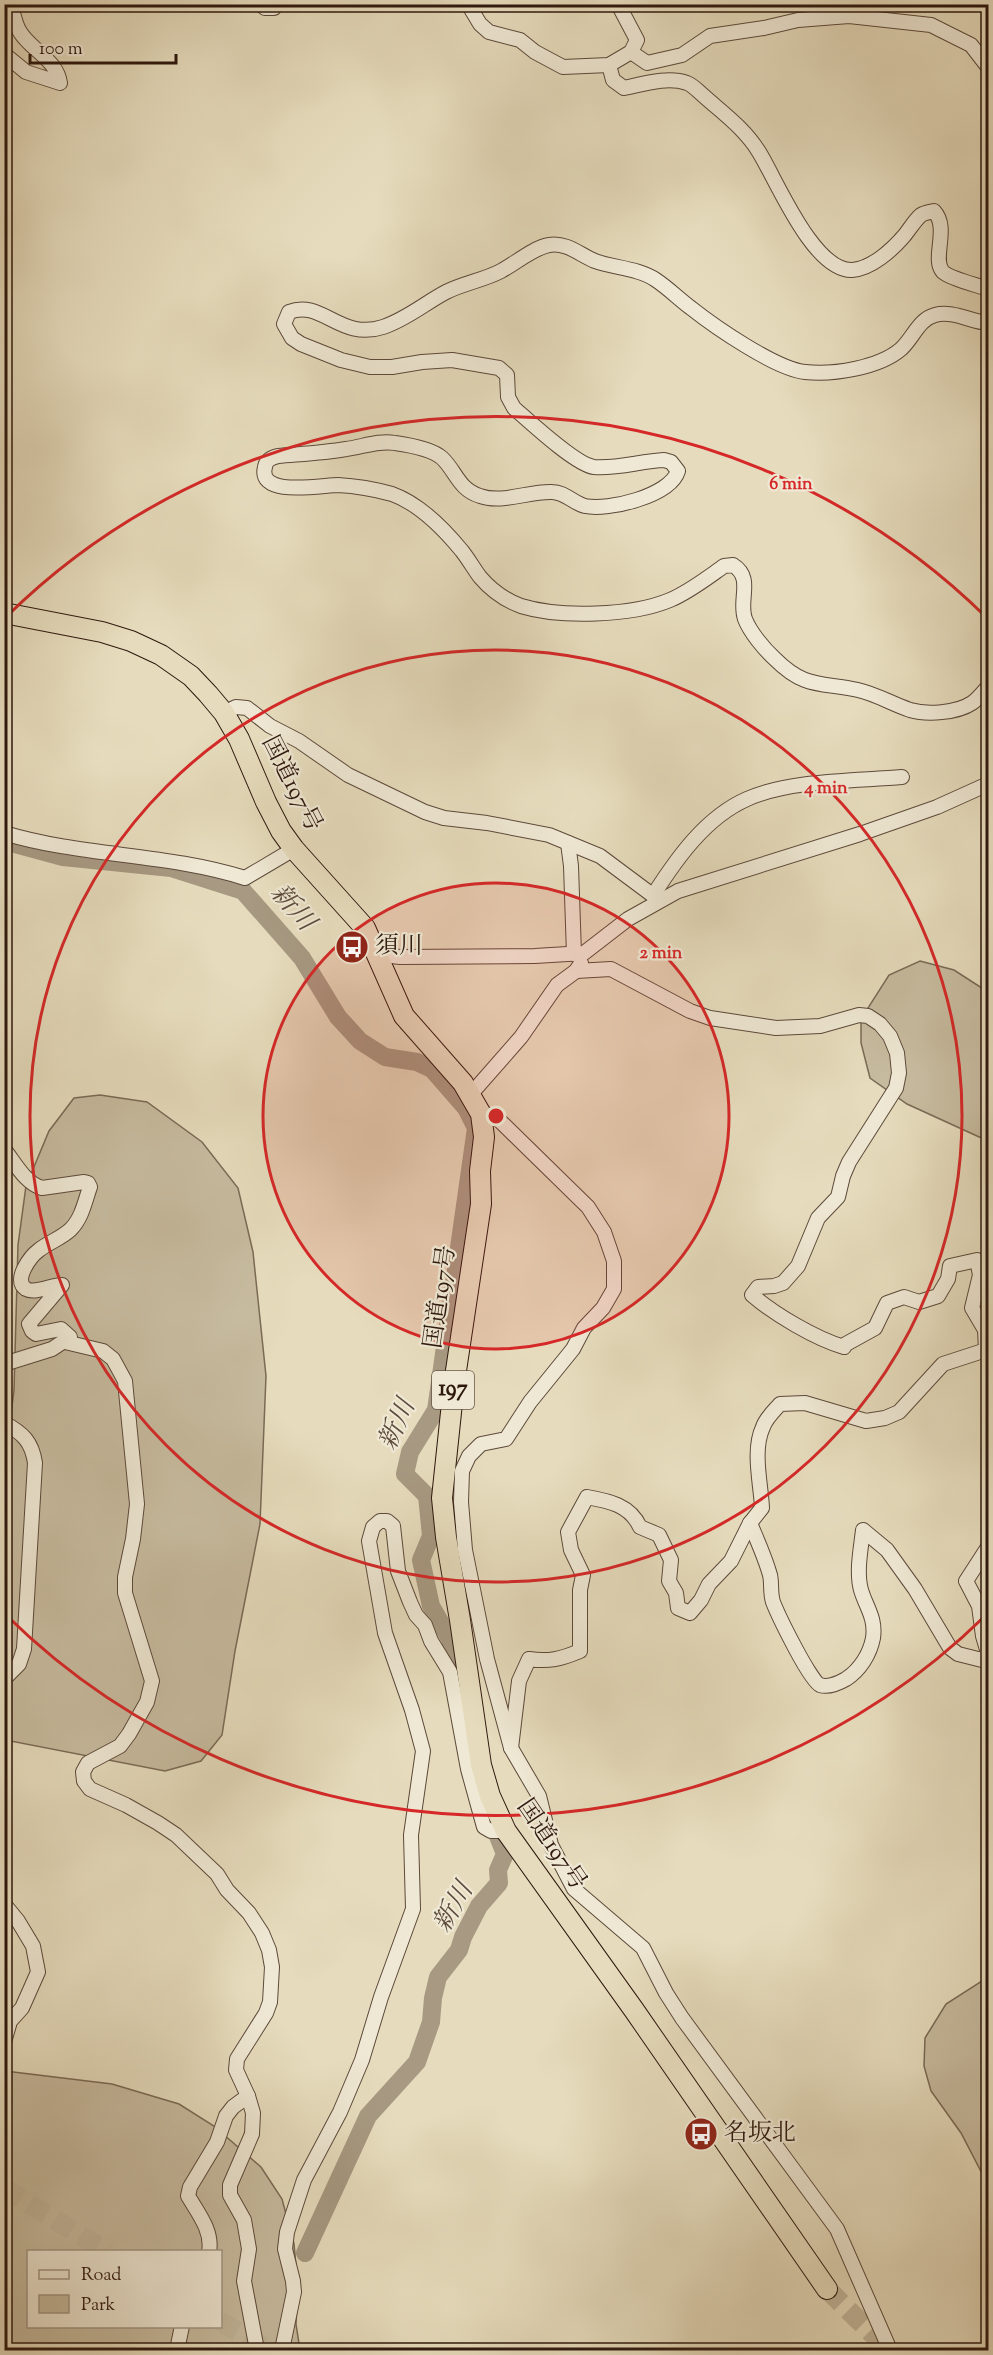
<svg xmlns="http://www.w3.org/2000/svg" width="993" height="2355" font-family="'Sorts Mill Goudy','Noto Serif JP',serif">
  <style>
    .green { fill: #c7bb9f; stroke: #7a6a56; stroke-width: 1.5; fill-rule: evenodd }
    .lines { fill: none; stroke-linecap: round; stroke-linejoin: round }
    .river { stroke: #a79982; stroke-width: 18 }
    .highway-tunnel { stroke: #c1b59a; stroke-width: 20; stroke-dasharray: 20 10; stroke-linecap: butt }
    .minor-casing { stroke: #5c493a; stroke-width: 16 }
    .highway-casing { stroke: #2e180e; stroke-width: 22 }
    .minor { stroke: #efe8d4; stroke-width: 14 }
    .highway { stroke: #e6dcbd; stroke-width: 20 }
    .ring { fill: none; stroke: #d62828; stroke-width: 3 }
    .labels { text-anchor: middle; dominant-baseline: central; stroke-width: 4.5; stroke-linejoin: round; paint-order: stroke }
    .shield { fill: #efe8d4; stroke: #685649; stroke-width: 1.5 }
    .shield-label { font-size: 22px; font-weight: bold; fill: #2e180e }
    .street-label { font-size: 24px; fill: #2e180e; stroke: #efe8d4 }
    .poi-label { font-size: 24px; fill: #2e180e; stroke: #efe8d4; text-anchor: start }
    .water-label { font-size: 26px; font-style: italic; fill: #5e4c3c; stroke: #efe8d4 }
    .centre { fill: #d62828; stroke: #efe8d4; stroke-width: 3 }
    .ring-label { font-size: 18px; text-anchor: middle; font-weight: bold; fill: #d62828; stroke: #efe8d4; stroke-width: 4.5; stroke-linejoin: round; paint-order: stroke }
  </style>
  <rect width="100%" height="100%" fill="#e6dcbd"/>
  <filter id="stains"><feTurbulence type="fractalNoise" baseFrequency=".00333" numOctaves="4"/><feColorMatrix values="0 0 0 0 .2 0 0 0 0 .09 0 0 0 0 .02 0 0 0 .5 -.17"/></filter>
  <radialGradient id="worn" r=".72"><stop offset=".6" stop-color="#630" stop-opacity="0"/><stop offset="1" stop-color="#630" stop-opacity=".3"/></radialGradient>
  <g class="green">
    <path d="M920,961L954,970L988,992V1141L907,1104L870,1078L861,1043V1019L889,975Z"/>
    <path d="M100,1095L147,1102L202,1142L238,1188L253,1252L266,1376L260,1524L235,1651L222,1735L201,1761L165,1771L5,1740L4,1471L14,1390L18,1245L26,1186L49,1131L74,1098Z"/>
    <path d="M988,1977V2185L961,2133L931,2091L924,2066L925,2038L946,2004Z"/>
    <path d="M5,2071L112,2084L179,2104L214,2126L261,2167L282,2199L294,2244L298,2287L296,2324L300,2350H5ZM28,2252H220V2326H28Z"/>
  </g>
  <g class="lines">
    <g class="river">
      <path d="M4,841L63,857L171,868L243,891L302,958L338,1017L360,1041L385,1057L417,1062L432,1069L466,1108L476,1128L436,1410L410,1452L405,1474L427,1496L431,1536L421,1560L431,1606L450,1639L460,1690"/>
      <path d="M305,2253L368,2116L417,2062L431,2022L433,1998L438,1977L459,1950L463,1937L479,1906L499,1883L498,1870L505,1854L490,1816"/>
    </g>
    <g class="highway-tunnel">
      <path d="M4,2188L107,2252"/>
      <path d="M827,2289L889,2350"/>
      <path d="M220,2321L268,2350"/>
    </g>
    <defs>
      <g id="minor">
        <path d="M260,4L265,8H274L277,4"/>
        <path d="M468,4L480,24L489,32L520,40L535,52L563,67L609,65L631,52L637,40L618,4"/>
        <path d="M631,52L647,63L682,55L710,36L764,28L798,20L849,16L931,25L971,45L988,67"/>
        <path d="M4,54L26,72L60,83C57,60 31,50 20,32C15,24 13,13 11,4"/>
        <path d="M609,65L613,80L624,88C643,84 668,76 687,83C693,85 700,93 705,97C724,114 745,129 759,152C776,179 813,271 852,270C871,269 892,250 904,236C909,230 915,220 921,215C924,213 930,212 934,211C950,228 931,259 943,272C951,279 977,285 988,289"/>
        <path d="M988,323C971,322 953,310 935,315C919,319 913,338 901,349C879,368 833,375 805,372C776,369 715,327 691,308C679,299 668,288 656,280C638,268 614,268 595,261C580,255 567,242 549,245C533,248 516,263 501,271C484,280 464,283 446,292C425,303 407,319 383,327C340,341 322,299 289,312L284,324L292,338L301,344L341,360L370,367H392L422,362L452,360L499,368L507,375L508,397L514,408C530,422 576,465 594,467C617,469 641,461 664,460L671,462L678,471C670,496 608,511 585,506C573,503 565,492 552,492C529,491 502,504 480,496C458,489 456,471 442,458C432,449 409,445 395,443C379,440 362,447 346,449C323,453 300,454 278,456C271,458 266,460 265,467C257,498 322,485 338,485C356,486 374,489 392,494C420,504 444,529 462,551C469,560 474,569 480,577C491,590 505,600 521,606C560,618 632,616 670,600C689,592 707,578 724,566L733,565C754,578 738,600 745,619C750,632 764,649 775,659C805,689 821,682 858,690C876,694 892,704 910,710C927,715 957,713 972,703C978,699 983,692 988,687"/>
        <path d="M224,713L236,707L247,708L270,726L299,741L348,775L425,812L444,818L487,823L549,835L600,856L659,900"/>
        <path d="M4,833C83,857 166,853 245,878L294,849"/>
        <path d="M568,843L571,866L574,954"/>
        <path d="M654,894C677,858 706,817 747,799C789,780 855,781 902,777"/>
        <path d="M375,954L400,957L535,956L584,953L628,919L678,891L860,834L937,807L988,784"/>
        <path d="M471,1094L521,1037L557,985L576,971L581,963"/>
        <path d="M481,1114L499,1120L588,1207L604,1232L614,1261V1289L603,1308L584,1328L573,1349L530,1402L506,1439L481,1444L469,1456L462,1471L461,1502L465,1550L487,1659L511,1748L539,1796L551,1845L574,1889L643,1948L666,1993L682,2018L837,2229L890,2350"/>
        <path d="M4,1149C15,1163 25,1183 42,1188L84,1182L88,1183L90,1187C85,1201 82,1218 71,1229C62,1238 49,1242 39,1250C31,1256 12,1280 26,1289C35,1294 52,1285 62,1285L29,1324L32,1331L36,1334L61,1329L70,1337L52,1349L4,1364"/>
        <path d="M65,1342L103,1351L113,1359L125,1381L137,1504L133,1539L125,1577V1593L152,1681L147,1702L129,1734L120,1746L88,1763L83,1772L84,1781L90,1789L126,1805L158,1823L176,1835L217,1874L227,1890L249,1913L262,1933L269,1950L272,1967L270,2002L266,2013L237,2059L236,2070L248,2096L253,2113L252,2134L230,2185V2195L244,2220L249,2249L244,2281L257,2350"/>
        <path d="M4,1423C23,1433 32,1442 35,1463L24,1649L19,1664L4,1679"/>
        <path d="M750,1523C757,1540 765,1557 770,1575C772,1583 770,1593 773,1602C778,1615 810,1681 820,1685C829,1688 839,1683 846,1679C860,1670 870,1654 873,1638C876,1618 866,1607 861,1590C856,1572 861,1548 863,1530L887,1550L915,1589L950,1648L958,1654L982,1660L988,1653"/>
        <path d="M988,1547L966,1581L979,1606L983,1636L988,1653"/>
        <path d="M511,1748L519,1681L529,1659C549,1662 561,1659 580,1651V1590L583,1575L571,1550L568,1532L587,1497C609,1501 630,1505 640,1527L659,1535L671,1560L669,1581L676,1593L678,1608L690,1613L701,1600L709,1584L731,1561L750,1523L762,1508C761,1484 752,1450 763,1427C766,1418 774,1411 780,1404L805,1403L866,1421L885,1418L899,1412L943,1364L986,1350L985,1330L972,1308L980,1275L977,1260L950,1266L948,1279L938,1296L919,1302L904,1297L887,1303L875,1328L846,1344L844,1347C816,1339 774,1314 752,1295L758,1287L774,1286L783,1283L798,1266L818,1218L838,1197L843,1176L849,1162L896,1088L899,1073L897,1053L890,1036L880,1024L868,1016L859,1015L820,1026L776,1028L710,1018L690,1011L611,969L576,971"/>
        <path d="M4,1904L18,1921L33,1946L38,1972L22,2008L4,2028"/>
        <path d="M4,2042L9,2025"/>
        <path d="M209,2252C213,2231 198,2213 188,2196L190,2187L217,2142L226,2116L233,2107L248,2096"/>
        <path d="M177,2350L182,2326"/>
        <path d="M282,2350L294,2292L293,2281L285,2249L287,2232L304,2180L340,2112L362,2060L381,1997L413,1909L411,1835L423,1751L412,1710L385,1633L369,1541L373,1527L380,1521H387L393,1526L398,1571L410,1602L416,1615L425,1625L431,1641L450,1672L468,1769L484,1827L491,1831H506"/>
      </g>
      <path id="highway" d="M4,613L102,632L131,641L161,655L191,676L208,694L224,713L239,739L266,802L281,831L294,849L365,928L404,1016L463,1083L481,1114L484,1137L480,1171L481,1204L454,1384L442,1498L446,1537L460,1620L481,1765L490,1796L506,1831L634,2010L827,2289"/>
    </defs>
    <use href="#minor" class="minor-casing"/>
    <use href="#highway" class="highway-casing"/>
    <use href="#minor" class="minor"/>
    <use href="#highway" class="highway"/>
  </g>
  <circle cx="496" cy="1116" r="233" fill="#d62828" fill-opacity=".12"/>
  <g class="ring">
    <circle cx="496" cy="1116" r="233"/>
    <circle cx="496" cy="1116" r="466"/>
    <path d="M986 1615A699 699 0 0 1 6 1615M6 617A699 699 0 0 1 986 617"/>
  </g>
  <defs>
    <symbol id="bus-disc" viewBox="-11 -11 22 22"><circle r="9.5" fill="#8f2418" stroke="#efe8d4"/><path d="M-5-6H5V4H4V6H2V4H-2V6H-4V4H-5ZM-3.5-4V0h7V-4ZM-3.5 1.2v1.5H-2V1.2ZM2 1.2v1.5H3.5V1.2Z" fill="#fff"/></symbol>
  </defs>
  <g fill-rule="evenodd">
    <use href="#bus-disc" x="333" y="928" width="38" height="38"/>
    <use href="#bus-disc" x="682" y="2115" width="38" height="38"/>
  </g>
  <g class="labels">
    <rect class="shield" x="432" y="1371" width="42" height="38" rx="4.5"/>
    <g class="shield-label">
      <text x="453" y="1390">197</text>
    </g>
    <g class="street-label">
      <text transform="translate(291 784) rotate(63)">国道197号</text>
      <text transform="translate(441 1297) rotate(-82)">国道197号</text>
      <text transform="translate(551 1845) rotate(56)">国道197号</text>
    </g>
    <g class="poi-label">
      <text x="375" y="947">須川</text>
      <text x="724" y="2134">名坂北</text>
    </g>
    <g class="water-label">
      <text transform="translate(292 908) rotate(49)">新川</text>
      <text transform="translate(398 1425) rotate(-66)">新川</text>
      <text transform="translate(454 1908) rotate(-60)">新川</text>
    </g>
  </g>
  <circle cx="496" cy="1116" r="9" class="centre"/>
  <g class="ring-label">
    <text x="791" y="489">6 min</text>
    <text x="826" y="793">4 min</text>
    <text x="661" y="958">2 min</text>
  </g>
  <rect width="993" height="2355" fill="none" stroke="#e6dcbd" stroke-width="24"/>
  <rect x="6" y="6" width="981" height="2343" fill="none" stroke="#2e180e" stroke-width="3"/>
  <rect x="12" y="12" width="969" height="2331" fill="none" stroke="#2e180e" stroke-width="1.5"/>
  <rect x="27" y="2250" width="195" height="78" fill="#efe8d4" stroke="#a29585" stroke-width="1.5"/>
  <rect x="39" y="2270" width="30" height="9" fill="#efe8d4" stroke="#a29585" stroke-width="1.5"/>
  <text x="81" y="2280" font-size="18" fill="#2e180e">Road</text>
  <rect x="39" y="2295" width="30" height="18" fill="#c7bb9f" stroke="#a29585" stroke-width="1.5"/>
  <text x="81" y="2310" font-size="18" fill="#2e180e">Park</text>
  <path d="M30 54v9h146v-9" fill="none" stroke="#2e180e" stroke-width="3"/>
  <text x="39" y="54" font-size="18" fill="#2e180e" stroke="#efe8d4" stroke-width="4.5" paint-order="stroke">100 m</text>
  <rect width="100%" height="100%" filter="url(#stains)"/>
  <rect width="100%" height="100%" fill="url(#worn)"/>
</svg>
